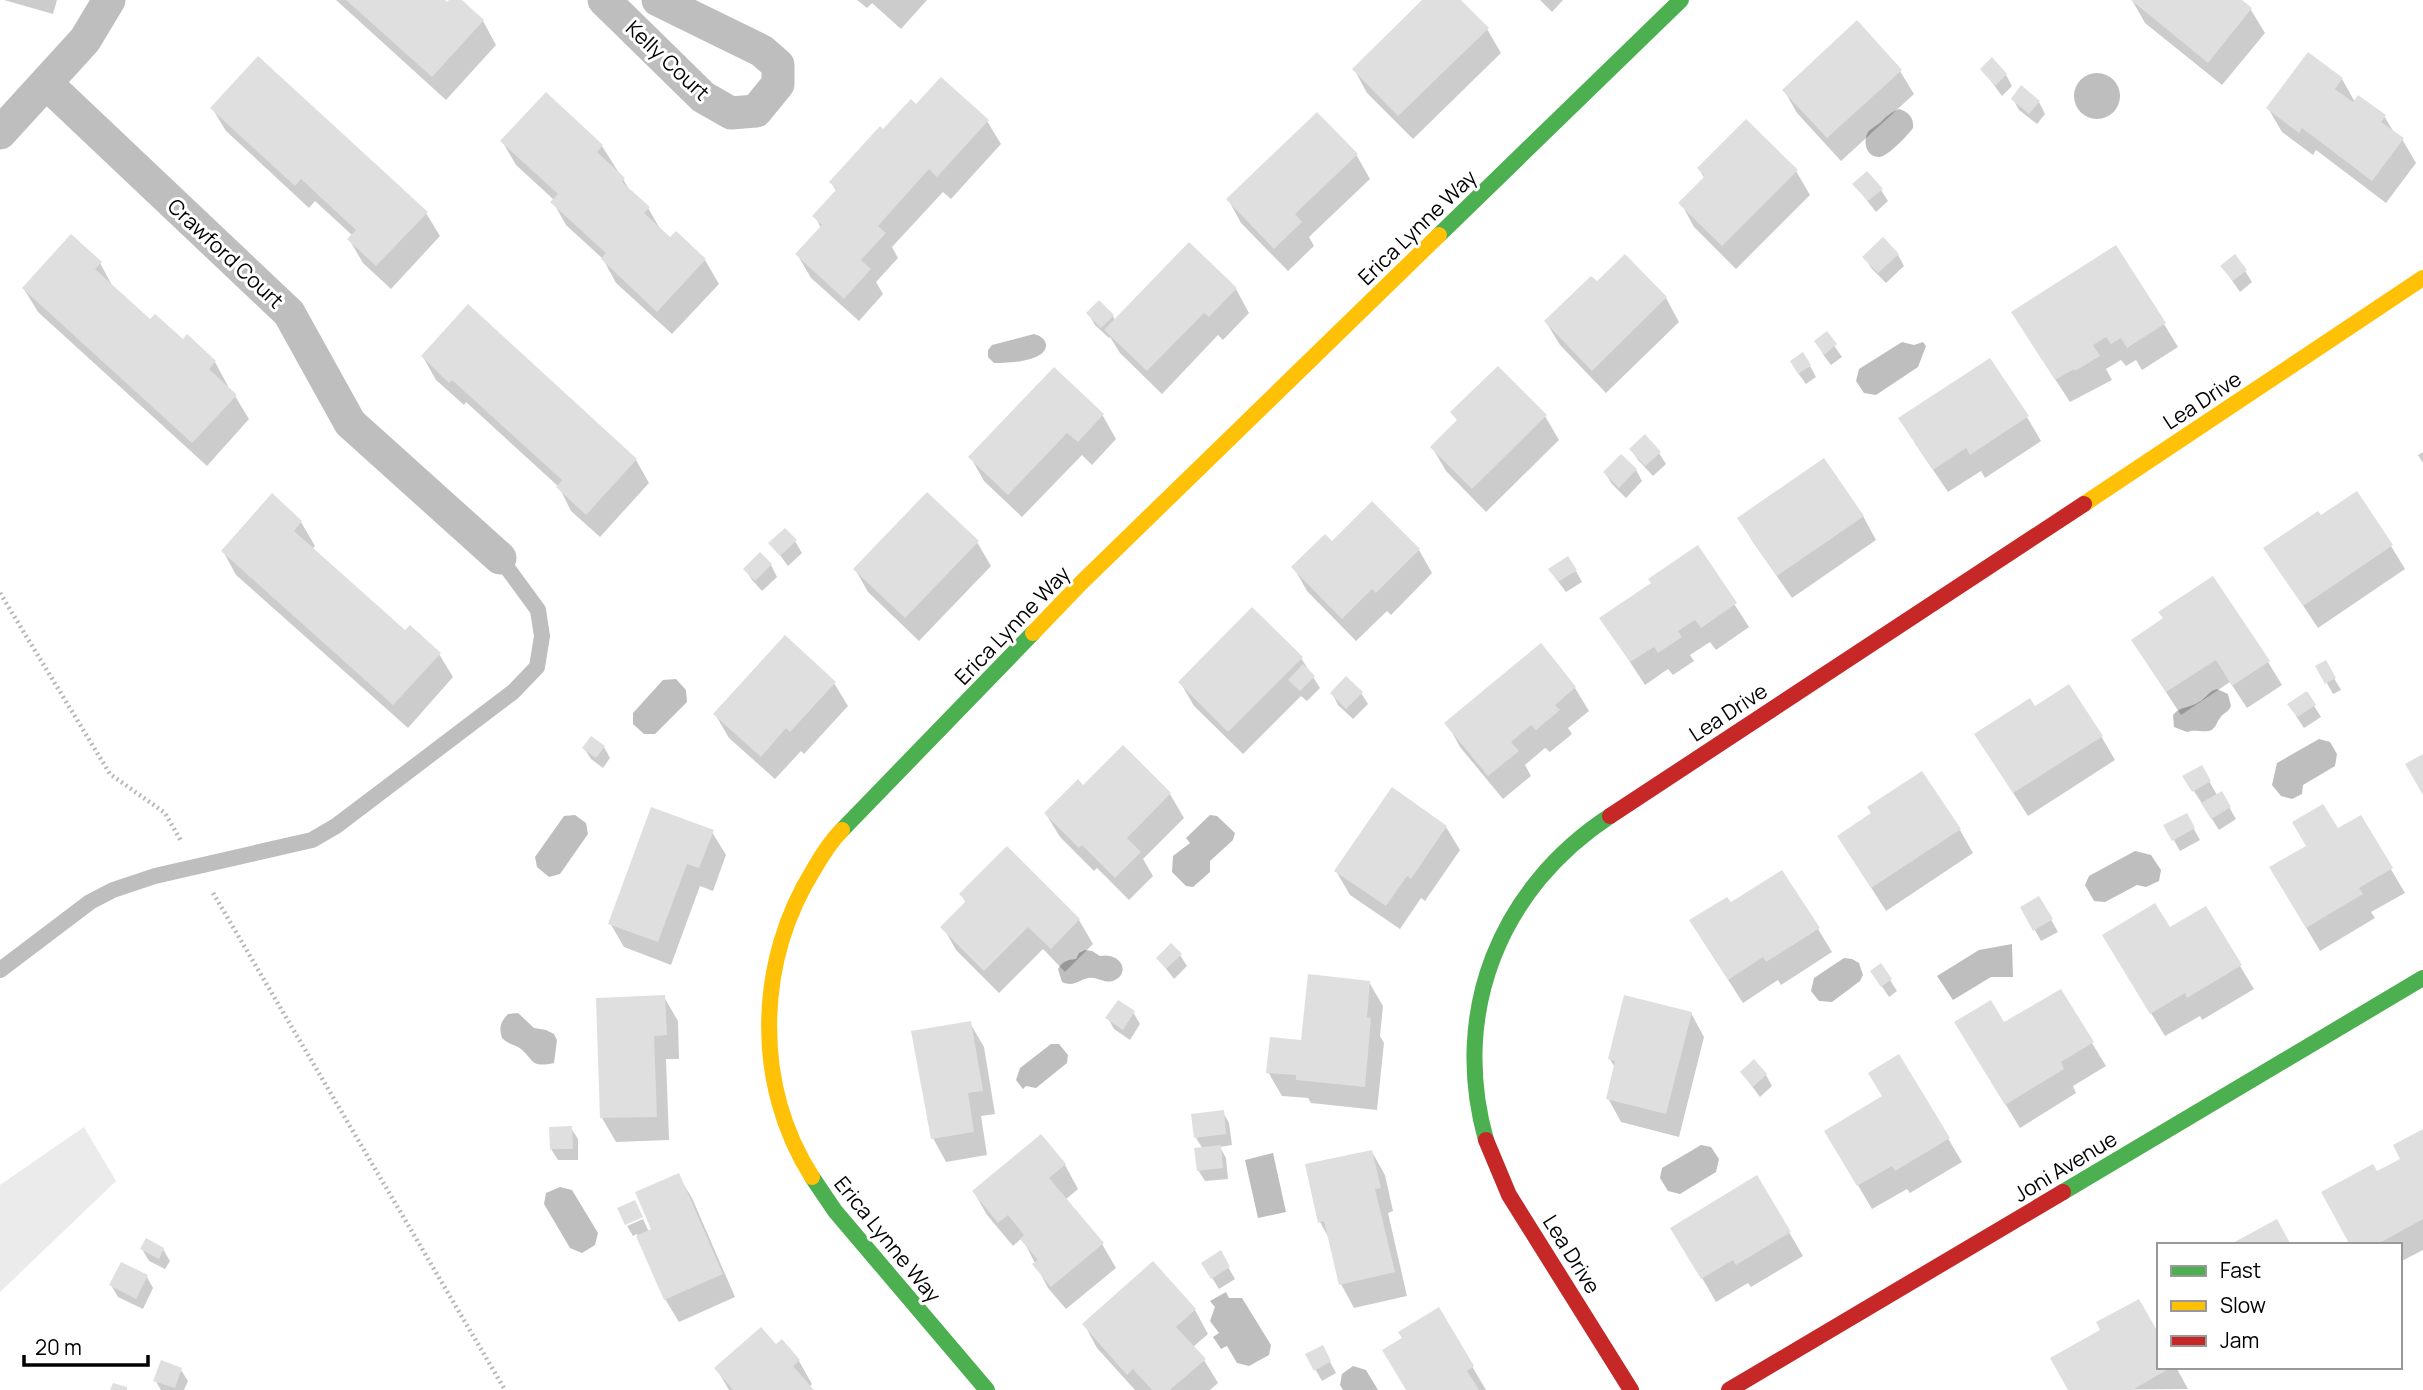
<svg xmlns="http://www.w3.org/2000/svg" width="2423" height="1390" font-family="Manrope,sans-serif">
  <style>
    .green { fill: #ebebeb }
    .water { fill: #bebebe }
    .shadow { fill: #0003 }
    .building { fill: #dfdfdf }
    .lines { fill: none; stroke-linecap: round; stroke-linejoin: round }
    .path { stroke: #b9b9b9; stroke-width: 4.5; stroke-dasharray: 2 3.5; stroke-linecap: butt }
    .lane { stroke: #bebebe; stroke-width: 16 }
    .street { stroke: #bebebe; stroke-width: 33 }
    .fast { stroke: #4caf50; stroke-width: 16 }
    .slow { stroke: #ffc107; stroke-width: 16 }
    .jam { stroke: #c62828; stroke-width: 16 }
    .labels { text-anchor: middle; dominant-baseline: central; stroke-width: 6; stroke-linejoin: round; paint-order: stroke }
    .street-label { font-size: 21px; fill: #000; stroke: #fff }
  </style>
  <rect width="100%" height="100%" fill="#fff"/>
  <path class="green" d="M84,1127L116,1181L0,1292V1185Z"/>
  <g class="water">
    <circle cx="2097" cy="96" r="23"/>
    <path d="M1899,109C1909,112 1914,118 1913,128C1908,135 1888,156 1880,157C1867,158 1862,142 1868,132C1871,129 1877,125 1881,122C1887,116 1891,112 1899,109Z"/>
    <path d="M1034,334C1040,336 1045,338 1046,345C1046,362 1006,363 994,363L988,357V350L992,345Z"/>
    <path d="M1902,342L1914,345L1923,342L1926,346L1918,367L1876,395L1864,393L1856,381L1859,369Z"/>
    <path d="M676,679L686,690L687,702L655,734H644L633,724V713L663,680Z"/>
    <path d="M2217,689L2228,694L2231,706C2228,713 2224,712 2220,718C2217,721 2217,725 2214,728C2207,735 2196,728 2187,732L2174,727L2173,715C2180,706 2190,708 2199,702C2206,698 2209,691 2217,689Z"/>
    <path d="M2319,739L2330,742L2337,754L2335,766L2303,785L2302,794L2292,799L2281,796L2272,785L2277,763Z"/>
    <path d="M575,815L586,823L588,834L560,874L549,877L537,867L535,857L564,816Z"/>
    <path d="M1210,815L1217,816L1235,833L1233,840L1210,861V872L1193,887L1186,886L1172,872L1173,856L1190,843L1186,838Z"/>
    <path d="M2135,851L2151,855L2161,870L2159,881L2146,887L2137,885L2105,902L2094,901L2085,885L2089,876Z"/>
    <path d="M2012,944L2013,977H1991L1953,1000L1937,976L1979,950Z"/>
    <path d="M1085,950L1092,951L1100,956C1120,952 1131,972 1115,980C1105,985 1098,976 1088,978C1077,981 1074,987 1062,982L1058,969C1063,961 1067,960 1076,959L1079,953Z"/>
    <path d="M1844,958L1852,959L1859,963L1863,975L1860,981L1832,1002L1819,1001L1811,991L1814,978Z"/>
    <path d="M518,1013L534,1028L546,1030L554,1034L557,1040L554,1063C528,1069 534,1057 518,1047C512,1044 507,1043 502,1038C499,1027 500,1023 508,1014Z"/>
    <path d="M1051,1044H1059L1068,1055L1067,1063L1036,1088L1026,1086L1023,1089L1016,1080L1020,1068Z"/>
    <path d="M1701,1145L1711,1147L1719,1159L1716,1172L1680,1194L1668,1191L1660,1178L1662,1168Z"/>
    <path d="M1273,1153L1286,1212L1258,1218L1245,1160Z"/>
    <path d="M560,1187L572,1190L598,1233L595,1245L582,1253L570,1248L544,1204L546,1193Z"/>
    <path d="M1226,1292L1229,1298H1242L1271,1345L1269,1355L1249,1366L1237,1363L1227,1346L1221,1349L1213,1337L1219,1333L1210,1321L1215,1307L1210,1301Z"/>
    <path d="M1353,1366L1366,1370L1378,1390H1343L1340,1385L1342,1374Z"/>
  </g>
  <g class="shadow">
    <path d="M4,0H57L53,14Z"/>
    <path d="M336,0H442L447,5L452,0H460L483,21L496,45L446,100Z"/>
    <path d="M857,0H927L901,29L872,3L867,8Z"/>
    <path d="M1425,0H1459L1487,29L1501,53L1413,139L1367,93L1354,69Z"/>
    <path d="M1540,0H1563L1552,12Z"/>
    <path d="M2132,0H2239L2251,10L2265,33L2222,85L2145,23Z"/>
    <path d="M2308,54L2342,79L2355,102L2384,116L2395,134L2402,139L2416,163L2386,203L2316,150L2313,155L2282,132L2268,108Z"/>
    <path d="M1982,69L2006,75L2012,86L2002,96Z"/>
    <path d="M1900,71L1914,94L1841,161L1797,113L1784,90Z"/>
    <path d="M2013,99L2039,102L2045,114L2037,124L2019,110Z"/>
    <path d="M917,107L987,121L1001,144L951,199L943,192L892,247L898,258L876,282L883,294L859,321L811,278L797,254L821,228L815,216L837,192L831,182L883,132Z"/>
    <path d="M212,108L426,213L440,236L391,289L363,263L349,239L353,236L315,201L309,208L226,131Z"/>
    <path d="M1317,114L1357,156L1370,179L1309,237L1314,246L1288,271L1241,223L1228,199Z"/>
    <path d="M502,141L602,146L631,192L648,208L662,232L670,240L676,233L705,260L719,284L672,334L616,283L603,259L566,225L553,202L554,200L516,165Z"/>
    <path d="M1699,169L1796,171L1810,195L1736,269L1694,227L1681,203L1705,179Z"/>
    <path d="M1854,184L1881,190L1888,201L1876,212Z"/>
    <path d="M1898,255L1904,266L1886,283L1871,268L1865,257Z"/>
    <path d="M100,263L113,287L150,321L215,362L228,386L227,388L235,396L249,419L207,466L38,312L24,289Z"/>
    <path d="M2222,266L2245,271L2252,282L2240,292Z"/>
    <path d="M1597,284L1666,298L1679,322L1606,393L1560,345L1546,322Z"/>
    <path d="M1236,289L1249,313L1223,340L1218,335L1162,394L1120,353L1110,337L1109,338L1095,325L1088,313L1113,316L1115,321Z"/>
    <path d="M2164,324L2178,347L2142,370L2136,360L2126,366L2121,360L2106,369L2112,380L2070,402L2027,336Z"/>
    <path d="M1826,334L1842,357L1831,365L1822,353Z"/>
    <path d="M423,357L636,460L649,483L600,537L571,511L559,487L466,402L464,405L436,380Z"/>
    <path d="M1810,366L1816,377L1806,384L1798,373Z"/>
    <path d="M1054,369L1103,416L1116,439L1092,465L1082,455L1022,517L984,481L971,458Z"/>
    <path d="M1453,413L1545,416L1559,440L1486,512L1446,471L1432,447L1458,422Z"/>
    <path d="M2027,417L2041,441L1985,478L1981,471L1948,492L1914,442Z"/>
    <path d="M1631,449L1659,453L1666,464L1653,476L1638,460Z"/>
    <path d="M2423,452V463L2418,455Z"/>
    <path d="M1636,470L1642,481L1626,498L1612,484L1605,473Z"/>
    <path d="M1863,516L1876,540L1792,598L1753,542L1739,519Z"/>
    <path d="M2321,517L2391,546L2405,569L2318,628L2265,548Z"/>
    <path d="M301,522L315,546L312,549L405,632L439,654L453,677L408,728L236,575L223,551Z"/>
    <path d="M795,541L802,553L788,566L771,543Z"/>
    <path d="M977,542L991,566L919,641L868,592L855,569Z"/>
    <path d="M1332,544L1419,550L1432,573L1391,615L1387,611L1356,641L1307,591L1294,568Z"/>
    <path d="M1698,548L1749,627L1716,650L1710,642L1690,655L1694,661L1673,675L1668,669L1645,685L1602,619L1653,584Z"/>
    <path d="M760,555L771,565L777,577L762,591L752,580L745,569Z"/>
    <path d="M1576,571L1582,582L1566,592L1557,580Z"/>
    <path d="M2165,619L2268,662L2282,685L2247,708L2230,682L2181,715L2147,663Z"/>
    <path d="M1541,646L1575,688L1589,711L1568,728L1572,734L1550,752L1545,748L1525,765L1531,776L1503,799L1460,747L1447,723Z"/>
    <path d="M1301,658L1320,688L1307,701L1301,696L1243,754L1194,706L1180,682Z"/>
    <path d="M2325,663L2341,690L2333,694L2318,667Z"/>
    <path d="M834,683L848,706L804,754L801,751L775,779L729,738L715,714Z"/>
    <path d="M1332,693H1361L1368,704L1353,719L1338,705Z"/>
    <path d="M2306,693L2321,717L2304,728L2296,716Z"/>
    <path d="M2035,708L2101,736L2115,760L2028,816L1990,757Z"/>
    <path d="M604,747L610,758L603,768L591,759L584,748Z"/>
    <path d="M1123,748L1170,794L1184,818L1143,859L1153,876L1129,900L1097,868L1094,871L1060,837L1046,814L1083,787Z"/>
    <path d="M2201,767L2217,795L2221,793L2236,819L2219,830L2185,777Z"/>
    <path d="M2186,815L2200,840L2180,851L2166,826Z"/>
    <path d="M2360,817L2405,893L2371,912L2375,918L2320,951L2271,868Z"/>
    <path d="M1446,827L1460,850L1425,901L1421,898L1400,929L1350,895L1336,871Z"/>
    <path d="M1960,830L1973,853L1886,911L1839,837Z"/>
    <path d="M712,832L726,855L713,891L700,886L671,965L624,947L610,923Z"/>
    <path d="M1007,848L1079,920L1093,944L1065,972L1043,949L999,993L956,950L943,927L966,903L961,894Z"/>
    <path d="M2039,898L2058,932L2041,941L2022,907Z"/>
    <path d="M1730,905L1818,929L1832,952L1781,985L1778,980L1743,1003L1705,944Z"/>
    <path d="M2169,930L2240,966L2254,989L2202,1020L2200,1016L2165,1036L2118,959Z"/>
    <path d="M1180,955L1187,966L1174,979L1158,958Z"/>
    <path d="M1881,966L1897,991L1889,997L1879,982Z"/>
    <path d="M1369,982L1383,1006L1380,1036L1384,1043L1377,1110L1311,1103L1308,1098L1282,1096L1268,1072Z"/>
    <path d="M664,997L678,1021L679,1059H666L669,1140L616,1142L602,1118L597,999Z"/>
    <path d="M1133,1012L1140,1024L1130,1040L1114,1029L1108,1018Z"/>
    <path d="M1691,1013L1704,1037L1679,1137L1621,1122L1608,1098L1615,1068L1610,1059Z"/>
    <path d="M970,1023L984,1047L995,1114L981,1116L987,1155L946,1162L933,1138Z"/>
    <path d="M2004,1025L2092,1043L2106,1066L2073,1086L2076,1093L2020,1128L1970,1046Z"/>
    <path d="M1899,1056L1962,1162L1910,1193L1907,1189L1872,1209L1840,1155L1884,1097Z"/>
    <path d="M1742,1073L1766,1075L1772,1086L1760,1097Z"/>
    <path d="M1223,1112L1229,1123L1232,1145L1220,1147L1226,1158L1228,1179L1205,1181L1198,1170L1203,1149L1196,1138Z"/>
    <path d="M571,1128L578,1139V1160H558L551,1149Z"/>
    <path d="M2423,1131V1250L2400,1262V1245H2352L2377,1173L2403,1160Z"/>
    <path d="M1040,1136L1065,1165L1078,1189L1065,1200L1102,1244L1116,1268L1066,1309L1048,1288L1022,1238L1013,1246L987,1215L974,1192Z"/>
    <path d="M1372,1152L1385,1175L1393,1211L1388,1213L1407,1296L1354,1308L1341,1284L1330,1240L1320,1222Z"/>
    <path d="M678,1175L692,1198L735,1297L679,1322L665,1299L637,1234L633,1236L627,1226L643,1219L649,1232L654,1230Z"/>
    <path d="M1757,1178L1803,1256L1751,1287L1748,1283L1716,1302L1673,1228Z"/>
    <path d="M142,1249H163L170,1261L165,1269L149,1261Z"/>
    <path d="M1220,1253L1235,1279L1219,1289L1203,1263Z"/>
    <path d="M1153,1263L1195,1310L1208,1334L1193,1347L1204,1360L1218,1383L1210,1390H1135L1097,1348L1084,1324Z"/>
    <path d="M147,1277L153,1288L143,1309L118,1297L111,1285Z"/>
    <path d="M1439,1310L1486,1390H1407L1404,1338Z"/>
    <path d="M775,1346L799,1361L812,1384L809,1387L811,1390H729L716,1368Z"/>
    <path d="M1322,1347L1336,1373L1322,1381L1307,1355Z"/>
    <path d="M2159,1367H2176L2188,1389L2070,1390Z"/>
    <path d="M181,1370L188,1381L184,1390H161L155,1380Z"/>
  </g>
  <g class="building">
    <path d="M346,0H445L447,2L449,0H462L484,20L432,77Z"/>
    <path d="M1422,0H1461L1489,28L1398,116L1352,69Z"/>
    <path d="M2131,0H2242L2252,8L2208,63Z"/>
    <path d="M1857,20L1902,70L1827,138L1782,90Z"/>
    <path d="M2308,52L2343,78L2335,89L2353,102L2358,95L2386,115L2381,122L2404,138L2372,181L2302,128L2299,133L2266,108Z"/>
    <path d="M258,56L428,212L376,266L347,239L356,230L301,179L295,186L210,108Z"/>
    <path d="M1992,57L2007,74L1995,86L1980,69Z"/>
    <path d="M941,77L989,120L937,177L929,169L878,226L886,233L861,260L871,269L844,299L795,254L822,225L812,216L837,189L829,182L880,126L883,129L911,99L916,104Z"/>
    <path d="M2021,85L2040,101L2029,114L2011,99Z"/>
    <path d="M546,92L603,145L597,152L625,178L622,182L650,207L644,213L670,237L676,231L706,259L657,312L601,259L606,253L550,202L558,194L500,141Z"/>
    <path d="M1317,112L1358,154L1295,214L1302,222L1274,249L1226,199Z"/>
    <path d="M1746,119L1798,170L1722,246L1678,203L1705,176L1697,168Z"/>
    <path d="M1867,171L1883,189L1868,201L1852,184Z"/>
    <path d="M71,234L102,262L95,269L150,319L155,314L183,339L187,334L216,361L209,369L237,395L192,443L22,288Z"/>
    <path d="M1883,237L1899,254L1878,273L1862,257Z"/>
    <path d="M1189,242L1237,288L1209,317L1204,313L1147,371L1104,330Z"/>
    <path d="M2116,245L2166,323L2127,348L2121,338L2111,344L2106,337L2093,345L2100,356L2075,371L2074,369L2055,380L2011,312Z"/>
    <path d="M1625,254L1667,297L1592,371L1544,321L1591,276L1597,281Z"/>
    <path d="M2235,254L2247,270L2233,281L2220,266Z"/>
    <path d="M1099,300L1114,315L1101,328L1086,313Z"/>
    <path d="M468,304L637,459L586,515L556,487L562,480L452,380L449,383L421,356Z"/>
    <path d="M1827,331L1837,344L1824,355L1814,341Z"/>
    <path d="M1803,352L1811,365L1798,374L1790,361Z"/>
    <path d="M1990,358L2029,416L1970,455L1966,448L1933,470L1898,418Z"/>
    <path d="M1498,366L1547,415L1472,489L1430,447L1457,420L1450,412Z"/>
    <path d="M1054,367L1104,414L1078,442L1067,433L1008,495L968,457Z"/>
    <path d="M1645,434L1661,452L1645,466L1629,449Z"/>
    <path d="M1621,454L1637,469L1619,488L1603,472Z"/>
    <path d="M1824,458L1864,516L1777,576L1737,518Z"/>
    <path d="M2357,491L2393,545L2303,606L2263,548L2318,511L2321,515Z"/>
    <path d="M927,492L979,541L905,618L853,569Z"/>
    <path d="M272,493L302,521L294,531L405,630L410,625L441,653L393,705L221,551Z"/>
    <path d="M1372,501L1420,549L1376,593L1372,589L1342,619L1291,567L1325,534L1332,541Z"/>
    <path d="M785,528L797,540L780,556L768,543Z"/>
    <path d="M1698,545L1737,603L1701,628L1695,620L1678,631L1682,637L1658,653L1654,647L1630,662L1599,618L1651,583L1648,579Z"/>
    <path d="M760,552L772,564L755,581L743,569Z"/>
    <path d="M1568,556L1577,570L1558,582L1548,569Z"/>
    <path d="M2213,576L2270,661L2232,686L2216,660L2166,692L2131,640L2163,618L2158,612Z"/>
    <path d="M1252,607L1303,657L1228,732L1178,682Z"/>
    <path d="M785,635L836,682L790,732L786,728L761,757L713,714Z"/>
    <path d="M1541,643L1576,687L1555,705L1560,710L1536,730L1531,725L1511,742L1519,751L1488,776L1444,723Z"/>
    <path d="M2326,660L2336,678L2325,684L2315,666Z"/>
    <path d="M1303,664L1315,676L1300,691L1288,680Z"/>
    <path d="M1346,676L1363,692L1346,709L1330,693Z"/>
    <path d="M2069,684L2103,736L2013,793L1974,734L2030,698L2035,706Z"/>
    <path d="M2307,691L2316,705L2297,717L2287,704Z"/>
    <path d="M591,736L605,746L596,758L582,748Z"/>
    <path d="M1123,745L1171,793L1127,838L1141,852L1115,878L1082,845L1079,848L1044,813L1078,779L1083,785Z"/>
    <path d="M2423,754V795L2405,764Z"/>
    <path d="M2202,765L2211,781L2192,792L2182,776Z"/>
    <path d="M1922,771L1961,829L1871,888L1837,836L1871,813L1867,807Z"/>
    <path d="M1392,787L1447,826L1411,879L1407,876L1386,906L1334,871Z"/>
    <path d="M2222,791L2231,807L2211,819L2201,803Z"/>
    <path d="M2323,804L2338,828L2361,815L2393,868L2359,888L2363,894L2306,928L2269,867L2306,846L2292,822Z"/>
    <path d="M651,807L714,830L699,868L687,864L658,942L608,924Z"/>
    <path d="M2187,813L2195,828L2172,841L2163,825Z"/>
    <path d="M1007,846L1080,919L1051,949L1028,927L984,971L940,927L966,901L959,894Z"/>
    <path d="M1782,870L1820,928L1766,962L1763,957L1728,980L1689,920L1727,897L1731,902Z"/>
    <path d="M2039,896L2053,919L2033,931L2020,907Z"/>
    <path d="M2155,903L2170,927L2206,906L2242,965L2187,998L2185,993L2150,1014L2102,935Z"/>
    <path d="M1171,943L1182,954L1166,969L1156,958Z"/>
    <path d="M1881,963L1892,979L1881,987L1870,971Z"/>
    <path d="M1308,974L1370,981L1367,1017L1371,1018L1365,1087L1296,1080V1075L1266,1073L1270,1037L1301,1040Z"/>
    <path d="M2061,989L2094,1042L2061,1062L2064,1069L2005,1105L1954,1022L1991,1000L2004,1022Z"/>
    <path d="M665,995L667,1035L654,1036L657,1117L600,1118L596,998Z"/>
    <path d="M1624,995L1692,1012L1666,1114L1606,1099L1615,1061L1608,1059Z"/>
    <path d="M1118,1000L1135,1011L1123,1030L1105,1018Z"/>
    <path d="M971,1021L983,1091L968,1093L974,1132L931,1139L911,1031Z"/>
    <path d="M1899,1054L1950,1138L1895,1171L1892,1166L1857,1186L1824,1131L1882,1096L1868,1073Z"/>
    <path d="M1754,1059L1767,1074L1753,1087L1740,1072Z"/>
    <path d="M1224,1110L1226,1134L1194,1138L1191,1114Z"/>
    <path d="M572,1126L573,1149H550L549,1127Z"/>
    <path d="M2423,1129V1219L2376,1245H2350L2321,1192L2373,1164L2377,1171L2400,1159L2393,1145Z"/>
    <path d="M1041,1134L1066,1164L1049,1178L1104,1243L1051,1287L1032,1264L1038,1260L1020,1239L1024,1235L1008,1215L998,1223L972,1191Z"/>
    <path d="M1221,1145L1223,1168L1197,1171L1194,1148Z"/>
    <path d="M1372,1150L1381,1188L1375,1189L1395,1272L1339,1285L1324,1221L1318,1223L1305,1164Z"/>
    <path d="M679,1173L723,1274L664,1300L636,1236L651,1229L635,1192Z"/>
    <path d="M1757,1175L1791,1232L1736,1265L1733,1260L1701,1279L1670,1228Z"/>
    <path d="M635,1200L643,1217L625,1225L617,1208Z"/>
    <path d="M2277,1219L2291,1245H2229Z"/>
    <path d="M146,1238L164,1248L159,1259L140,1249Z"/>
    <path d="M1221,1250L1230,1267L1211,1279L1201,1263Z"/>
    <path d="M1153,1261L1196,1309L1176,1327L1206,1359L1170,1390H1152L1133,1369L1127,1375L1082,1324Z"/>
    <path d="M121,1262L148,1275L136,1299L109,1285Z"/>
    <path d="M2139,1299L2159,1334V1367H2172L2132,1390H2068L2050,1358L2100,1330L2096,1322Z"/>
    <path d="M1439,1307L1474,1366L1467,1371L1479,1390H1406L1382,1350L1402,1338L1398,1332Z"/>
    <path d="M761,1327L776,1344L782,1339L800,1360L793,1366L814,1390H733L714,1368Z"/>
    <path d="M1323,1345L1331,1361L1314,1371L1305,1354Z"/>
    <path d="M161,1360L182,1368L175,1388L153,1381Z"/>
    <path d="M113,1383L127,1387V1390H110Z"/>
  </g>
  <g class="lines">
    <g class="path">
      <path d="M0,593L110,774L165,813L181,841"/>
      <path d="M213,893L505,1390"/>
    </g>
    <path class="lane" d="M0,970L90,902L113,890L155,876L312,840L336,826L513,692L537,667L542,636L538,610L500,558"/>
    <g class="street">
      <path d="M604,0L703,97L731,113L756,111L778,84V65L762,51L658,0"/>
      <path d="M46,83L289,313L350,423L500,558"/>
      <path d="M0,133L85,40L109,0"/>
    </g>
    <g class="fast">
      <path d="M1439,235L1681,0"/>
      <path d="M842,830L1033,633"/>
      <path d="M1486,1140C1450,1012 1500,888 1610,816"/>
      <path d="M812,1177L835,1211L987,1390"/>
      <path d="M2063,1192L2423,978"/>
    </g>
    <g class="slow">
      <path d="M2084,504L2423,278"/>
      <path d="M1033,633L1081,583L1439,235"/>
      <path d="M812,1177C753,1084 756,962 814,869C822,855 831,841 842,830"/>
    </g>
    <g class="jam">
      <path d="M1610,816L2084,504"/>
      <path d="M1486,1140L1509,1195L1631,1390"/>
      <path d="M1729,1390L2063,1192"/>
    </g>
  </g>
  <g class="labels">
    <g class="street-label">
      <text transform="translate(668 60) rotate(43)">Kelly Court</text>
      <text transform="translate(1417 227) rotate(-44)">Erica Lynne Way</text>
      <text transform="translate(226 253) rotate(43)">Crawford Court</text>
      <text transform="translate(2202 400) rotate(-33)">Lea Drive</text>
      <text transform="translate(1012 625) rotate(-46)">Erica Lynne Way</text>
      <text transform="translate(1728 712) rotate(-33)">Lea Drive</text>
      <text transform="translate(2065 1166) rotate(-31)">Joni Avenue</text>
      <text transform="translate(888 1239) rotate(51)">Erica Lynne Way</text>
      <text transform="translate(1572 1254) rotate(58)">Lea Drive</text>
    </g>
  </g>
  <rect x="2157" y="1243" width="245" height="126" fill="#ffffff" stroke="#999999" stroke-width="2"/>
  <rect x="2171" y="1266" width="35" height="10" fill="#4caf50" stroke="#999999" stroke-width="2"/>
  <text x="2220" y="1278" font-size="21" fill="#000000">Fast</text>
  <rect x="2171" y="1301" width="35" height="10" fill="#ffc107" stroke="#999999" stroke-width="2"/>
  <text x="2220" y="1313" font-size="21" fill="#000000">Slow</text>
  <rect x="2171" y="1336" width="35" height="10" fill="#c62828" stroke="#999999" stroke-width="2"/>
  <text x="2220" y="1348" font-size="21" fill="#000000">Jam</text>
  <path d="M24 1355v10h124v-10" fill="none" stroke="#000000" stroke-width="3.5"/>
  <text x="35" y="1355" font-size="21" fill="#000000" stroke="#ffffff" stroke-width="5" paint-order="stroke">20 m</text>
</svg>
